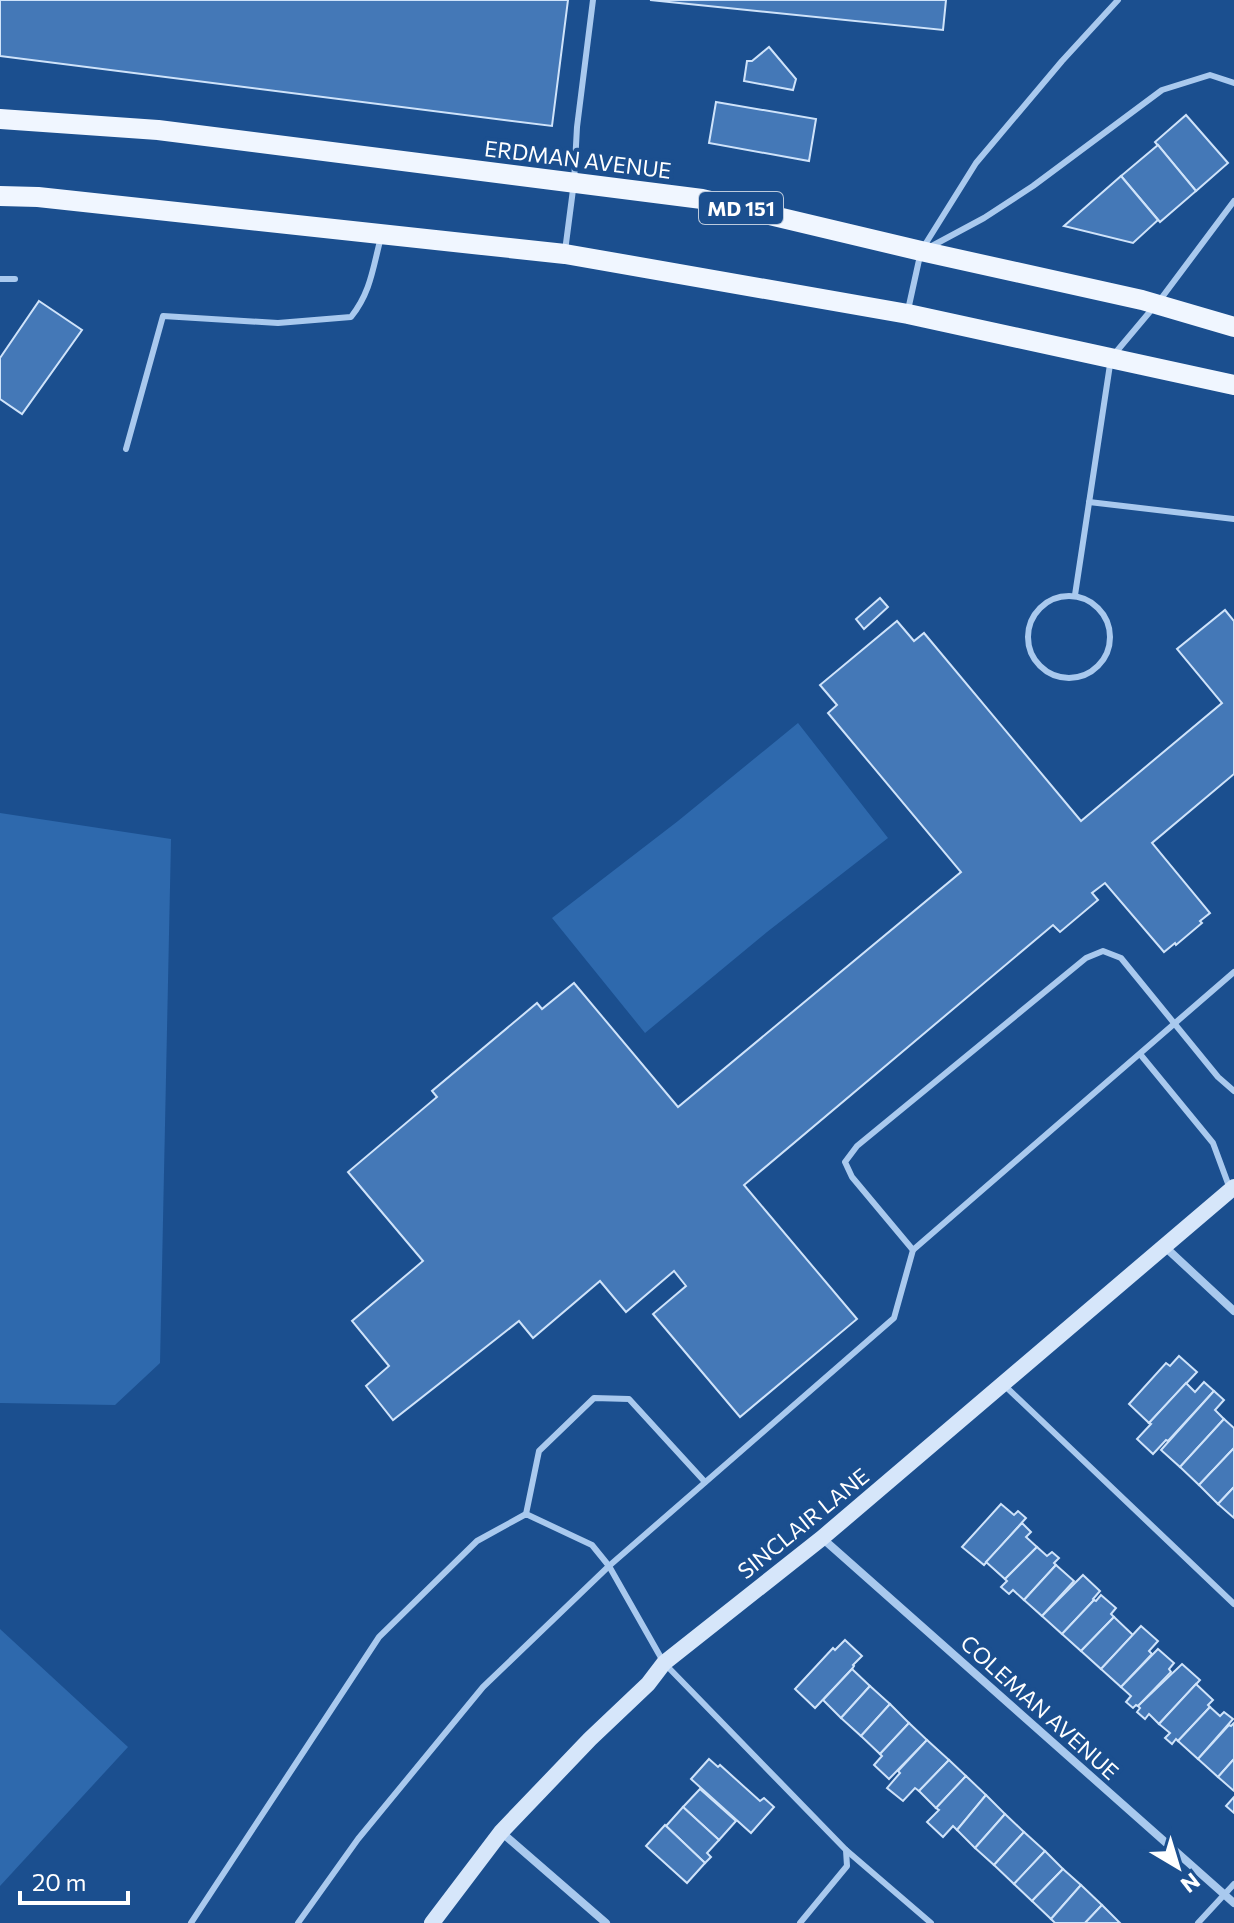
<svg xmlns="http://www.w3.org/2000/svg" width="1234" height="1923" font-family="Commissioner,sans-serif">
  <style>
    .green { fill: #2e69ad }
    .building { fill: #4478b7; stroke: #cfe3fa; stroke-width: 2 }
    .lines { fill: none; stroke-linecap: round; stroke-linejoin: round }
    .service { stroke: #a9c9ee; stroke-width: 6 }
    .minor { stroke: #a9c9ee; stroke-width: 8 }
    .secondary { stroke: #d6e6fa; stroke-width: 16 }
    .primary { stroke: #f0f6ff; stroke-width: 20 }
    .labels { text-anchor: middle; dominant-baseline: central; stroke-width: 8; stroke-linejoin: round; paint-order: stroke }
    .shield { fill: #1b4f8f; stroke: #bbcadd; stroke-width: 2 }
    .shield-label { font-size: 20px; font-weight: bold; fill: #fff }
    .street-label { font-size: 22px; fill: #fff; stroke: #1b4f8f }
  </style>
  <rect width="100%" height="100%" fill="#1b4f8f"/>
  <g class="green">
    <path d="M798,723L888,838L767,932L645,1033L552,918L678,821Z"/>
    <path d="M0,813L171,839L160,1363L115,1405L0,1403Z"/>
    <path d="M0,1629L128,1747L0,1886Z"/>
  </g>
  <g class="building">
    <path d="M0,0H568L552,126L0,56Z"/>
    <path d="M650,0H946L943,30Z"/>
    <path d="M769,47L796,79L793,90L744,81L747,61H752Z"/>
    <path d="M716,102L816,119L809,161L709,143Z"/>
    <path d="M1186,115L1228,163L1196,191L1155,142Z"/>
    <path d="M1158,145L1196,191L1160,222L1121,176Z"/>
    <path d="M1121,176L1158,220L1133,243L1064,226Z"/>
    <path d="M39,301L82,330L22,414L0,399V358Z"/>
    <path d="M880,598L888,607L864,629L856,619Z"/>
    <path d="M1225,610L1234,621V774L1152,843L1210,913L1200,921L1202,923L1176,945L1175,943L1164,952L1105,883L1092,893L1098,900L1060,932L1053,925L744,1185L857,1319L740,1417L653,1314L686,1286L674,1271L626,1312L600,1281L533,1338L519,1321L393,1420L366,1386L389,1366L352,1321L423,1261L348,1172L437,1097L432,1091L537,1003L542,1009L574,983L678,1107L961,872L828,713L837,705L820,685L897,621L914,641L924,633L1081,821L1222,703L1177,649Z"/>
    <path d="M1179,1356L1197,1372L1149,1423L1129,1404L1166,1363L1170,1366Z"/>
    <path d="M1204,1382L1214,1391L1168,1441L1166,1440L1153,1454L1137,1439L1151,1424L1149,1423L1186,1383L1195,1392Z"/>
    <path d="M1214,1391L1224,1400L1215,1410L1224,1419L1180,1467L1161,1450Z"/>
    <path d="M1224,1419L1234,1428V1448L1199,1485L1180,1467Z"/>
    <path d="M1234,1448V1487L1218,1504L1199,1485Z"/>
    <path d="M1234,1487V1518L1218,1504Z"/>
    <path d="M1001,1504L1014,1515L1018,1511L1026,1518L984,1565L962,1547Z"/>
    <path d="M1022,1523L1031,1532L1026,1537L1037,1547L1005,1579L986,1562Z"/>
    <path d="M1037,1547L1047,1556L1052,1552L1059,1558L1054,1563L1056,1565L1024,1600L1013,1590L1009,1594L1001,1587L1007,1581L1005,1579Z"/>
    <path d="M1056,1565L1074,1581L1042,1616L1024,1600Z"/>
    <path d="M1083,1575L1100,1591L1093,1599L1094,1600L1062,1634L1042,1616Z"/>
    <path d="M1101,1595L1116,1608L1111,1614L1114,1617L1081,1651L1062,1634L1094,1600L1096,1601Z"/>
    <path d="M1114,1617L1133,1635L1101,1669L1081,1651Z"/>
    <path d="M1141,1626L1158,1641L1149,1651L1152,1654L1121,1687L1101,1669Z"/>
    <path d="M845,1640L862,1656L853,1665L854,1666L852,1669L815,1708L795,1689L833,1648L835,1650Z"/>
    <path d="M1158,1649L1174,1663L1169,1669L1171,1672L1138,1706L1136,1705L1133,1708L1126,1702L1131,1696L1121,1687Z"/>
    <path d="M1182,1664L1200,1680L1159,1724L1149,1714L1145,1719L1137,1712L1140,1708L1138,1706Z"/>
    <path d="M852,1669L870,1686L841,1718L823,1700Z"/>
    <path d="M1196,1684L1213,1700L1208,1705L1210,1707L1178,1741L1176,1739L1172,1744L1165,1738L1170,1733L1159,1724Z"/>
    <path d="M870,1686L890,1704L861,1736L841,1718Z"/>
    <path d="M890,1704L909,1723L880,1754L861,1736Z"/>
    <path d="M1210,1707L1220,1716L1224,1712L1233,1719L1198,1759L1178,1741Z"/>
    <path d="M909,1723L927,1740L889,1779L874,1765L882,1756L880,1754Z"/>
    <path d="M1234,1723V1759L1218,1777L1198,1759L1229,1725L1231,1726Z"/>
    <path d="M927,1740L949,1760L919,1791L915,1788L903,1801L887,1788L900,1773L898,1771Z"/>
    <path d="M709,1759L718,1767L720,1765L760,1801L764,1798L774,1807L751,1833L691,1779Z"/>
    <path d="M1234,1759V1791L1218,1777Z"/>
    <path d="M949,1760L966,1776L936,1808L919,1791Z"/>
    <path d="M966,1776L986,1795L957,1830L953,1826L943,1837L927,1822L939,1810L936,1808Z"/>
    <path d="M700,1789L736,1821L719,1840L683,1807Z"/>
    <path d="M986,1795L1005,1814L975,1848L957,1830Z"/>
    <path d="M1234,1797V1813L1226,1806Z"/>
    <path d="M683,1807L719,1840L707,1853L711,1857L705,1863L666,1826Z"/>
    <path d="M1005,1814L1024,1832L994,1865L975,1848Z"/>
    <path d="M665,1825L705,1863L687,1883L646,1846Z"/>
    <path d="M1024,1832L1045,1851L1014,1884L994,1865Z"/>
    <path d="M1045,1851L1063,1869L1032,1901L1014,1884Z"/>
    <path d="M1063,1869L1081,1885L1051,1919L1032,1901Z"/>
    <path d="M1081,1885L1102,1905L1085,1923H1055L1051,1919Z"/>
    <path d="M1102,1905L1120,1923H1085Z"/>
  </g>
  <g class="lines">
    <g class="service">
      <path d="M930,247L984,218L1033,186L1162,90L1210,75L1234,83"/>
      <path d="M565,251L574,182L577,127L593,0"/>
      <path d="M0,279H15"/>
      <path d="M1160,300L1234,201"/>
      <path d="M908,310L921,251L976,163L1062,61L1118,0"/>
      <path d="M126,449L163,316L278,323L351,317C371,292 373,267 381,237"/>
      <path d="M1089,502L1234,519"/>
      <path d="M1075,595L1111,358L1153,308"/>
      <circle cx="1069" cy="637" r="41"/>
      <path d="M1140,1054L1213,1143L1230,1189"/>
      <path d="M913,1250L852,1177L845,1162L857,1146L1086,958L1103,951L1121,958L1218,1077L1234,1091"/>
      <path d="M1003,1384L1234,1604"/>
      <path d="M526,1514L539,1451L594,1398L629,1399L705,1482"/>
      <path d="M846,1850L931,1923"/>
      <path d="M191,1923L379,1637L477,1541L526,1514L592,1545L609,1566L664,1663L846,1850L847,1866L800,1923"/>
      <path d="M298,1923L358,1839L483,1687L609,1566L894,1318L913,1250L1234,972"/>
      <path d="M1198,1923L1234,1884"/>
    </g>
    <g class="minor">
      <path d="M1164,1246L1234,1311"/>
      <path d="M822,1538L1234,1903"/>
      <path d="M501,1832L606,1923"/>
    </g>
    <path class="secondary" d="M432,1923L501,1832L590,1739L648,1684L664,1663L822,1538L1234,1187"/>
    <g class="primary">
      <path d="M0,119L158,130L702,199L921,251L1142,300L1234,327"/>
      <path d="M0,196L38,197L565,254L908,314L1234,385"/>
    </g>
  </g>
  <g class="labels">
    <rect class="shield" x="699" y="192" width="84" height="32" rx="6"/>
    <g class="shield-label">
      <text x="741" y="208">MD 151</text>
    </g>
    <g class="street-label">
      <text transform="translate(578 159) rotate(7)">ERDMAN AVENUE</text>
      <text transform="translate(803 1523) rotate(-39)">SINCLAIR LANE</text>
      <text transform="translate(1040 1707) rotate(42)">COLEMAN AVENUE</text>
    </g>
  </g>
  <g transform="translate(1178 1867) rotate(142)" stroke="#1b4f8f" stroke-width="6" paint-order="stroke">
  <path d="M0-6L14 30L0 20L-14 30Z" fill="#ffffff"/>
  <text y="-12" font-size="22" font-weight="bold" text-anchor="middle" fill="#ffffff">N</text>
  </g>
  <path d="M20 1891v12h108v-12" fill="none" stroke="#ffffff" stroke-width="4"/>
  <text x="32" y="1891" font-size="24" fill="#ffffff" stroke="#1b4f8f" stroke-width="6" paint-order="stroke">20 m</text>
</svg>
